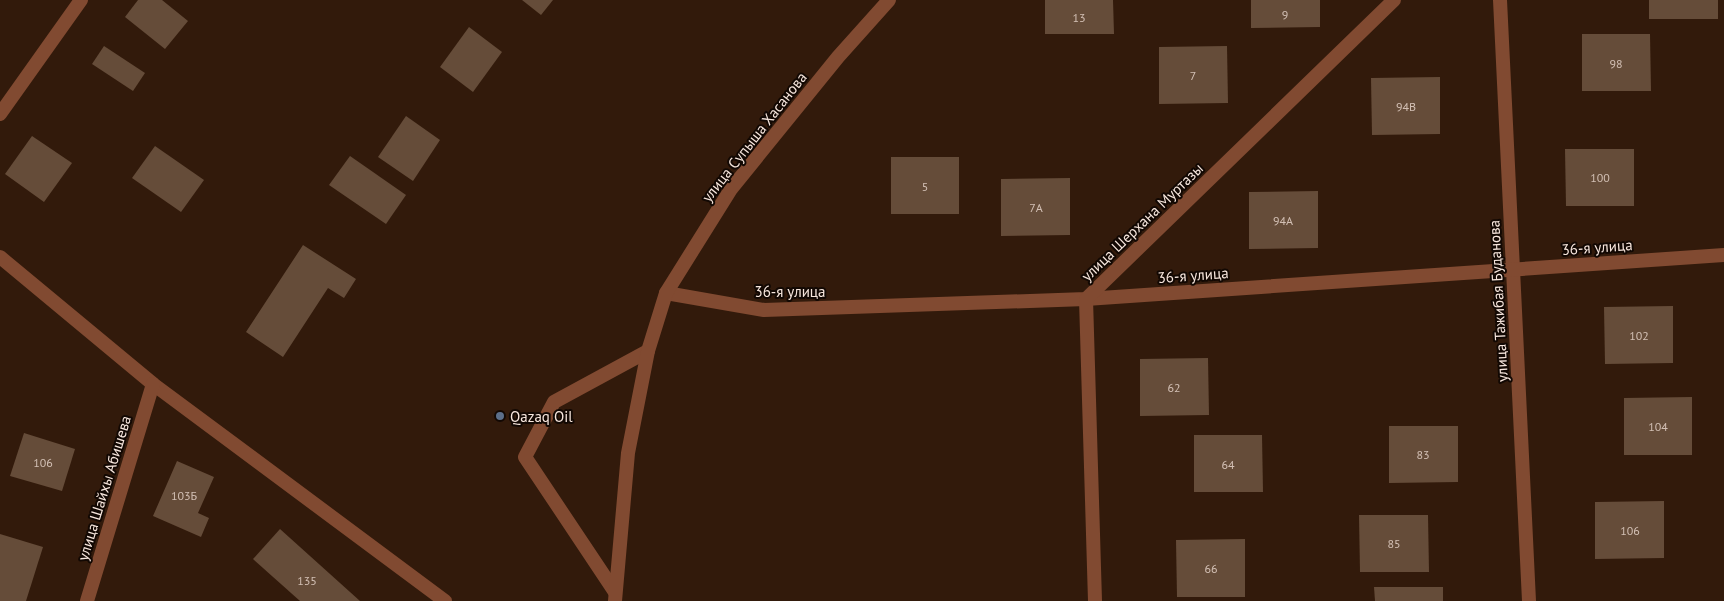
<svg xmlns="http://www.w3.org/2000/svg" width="1724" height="601" font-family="'PT Sans',sans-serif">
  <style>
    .building { fill: #654c39 }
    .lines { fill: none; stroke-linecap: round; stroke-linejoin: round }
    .service { stroke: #814a31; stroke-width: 14 }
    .minor { stroke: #814a31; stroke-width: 14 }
    .tertiary { stroke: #814a31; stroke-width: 14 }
    .service-dot { fill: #5c6f8a; stroke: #120803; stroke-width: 2 }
    .labels { text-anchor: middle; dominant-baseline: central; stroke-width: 4; stroke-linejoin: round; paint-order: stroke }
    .number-label { font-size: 12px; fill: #d3c0b5 }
    .street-label { font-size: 15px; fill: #f8e7de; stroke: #120803 }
    .poi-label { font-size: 15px; fill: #f8e7de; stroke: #120803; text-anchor: start }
  </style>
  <rect width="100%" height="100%" fill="#321a0b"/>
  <g class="building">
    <path d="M138,0H162L188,21L165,49L125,17Z"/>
    <path d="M522,0H553L541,15Z"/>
    <path d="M1045,0H1113L1114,34H1045Z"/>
    <path d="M1251,0H1320V27L1251,28Z"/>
    <rect x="1649" y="0" width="69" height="19"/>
    <path d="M469,27L502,52L473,92L440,67Z"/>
    <path d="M1582,34H1650L1651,91H1582Z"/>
    <path d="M104,46L145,73L133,91L92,64Z"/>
    <path d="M1227,46L1228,103L1159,104V47Z"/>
    <path d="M1440,77V134L1372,135L1371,78Z"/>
    <path d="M406,116L440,140L413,181L378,157Z"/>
    <path d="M32,136L72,163L44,202L5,174Z"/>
    <path d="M155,146L204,180L181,212L132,178Z"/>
    <path d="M1565,149H1634V206H1566Z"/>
    <path d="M350,156L406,195L386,224L329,185Z"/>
    <rect x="891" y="157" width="68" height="57"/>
    <path d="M1070,178V235L1001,236V179Z"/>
    <path d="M1318,191V248L1249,249V192Z"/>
    <path d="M303,245L356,279L344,298L328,288L283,357L246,332Z"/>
    <path d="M1673,306V363L1605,364L1604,307Z"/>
    <path d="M1208,358L1209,415L1140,416V359Z"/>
    <path d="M1692,397V455H1624V398Z"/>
    <path d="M1389,426H1458V482L1389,483Z"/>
    <path d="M24,433L75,449L62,491L10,476Z"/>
    <path d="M1194,435H1262L1263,492H1194Z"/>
    <path d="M177,461L214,477L198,513L209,518L201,537L153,516Z"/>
    <path d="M1664,501V558L1595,559V502Z"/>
    <path d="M1359,515H1428L1429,572H1360Z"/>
    <path d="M280,529L360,601H300L253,559Z"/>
    <path d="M0,534L43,547L26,601H0Z"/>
    <path d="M1245,539V597H1177L1176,540Z"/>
    <path d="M1374,587H1443V601H1375Z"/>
  </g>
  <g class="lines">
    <path class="service" d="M615,592L525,457L554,402L648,351"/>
    <g class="minor">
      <path d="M1500,0L1529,601"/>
      <path d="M0,114L81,0"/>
      <path d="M0,257L153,384L445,601"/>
      <path d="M666,293L764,310L1086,299L1724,255"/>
      <path d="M87,601L153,384"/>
      <path d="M1095,601L1086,299L1394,0"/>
    </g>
    <path class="tertiary" d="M615,601L628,453L648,351L666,293L731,189L838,57L889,0"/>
  </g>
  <circle class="service-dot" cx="500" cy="416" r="5"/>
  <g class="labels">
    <g class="number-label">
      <text x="1285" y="14">9</text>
      <text x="1079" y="17">13</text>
      <text x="1616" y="63">98</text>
      <text x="1193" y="75">7</text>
      <text x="1406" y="106">94В</text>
      <text x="1600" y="177">100</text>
      <text x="925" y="186">5</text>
      <text x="1036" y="207">7А</text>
      <text x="1283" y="220">94А</text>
      <text x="1639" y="335">102</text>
      <text x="1174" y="387">62</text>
      <text x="1658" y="426">104</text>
      <text x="1423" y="454">83</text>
      <text x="43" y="462">106</text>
      <text x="1228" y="464">64</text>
      <text x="184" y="495">103Б</text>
      <text x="1630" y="530">106</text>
      <text x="1394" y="543">85</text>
      <text x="1211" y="568">66</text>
      <text x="307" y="580">135</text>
    </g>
    <g class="street-label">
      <text transform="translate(754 137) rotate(-52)">улица Супыша Хасанова</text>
      <text transform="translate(1142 222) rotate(-44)">улица Шерхана Муртазы</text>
      <text transform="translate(1597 247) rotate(-4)">36-я улица</text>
      <text transform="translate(1193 275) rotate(-4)">36-я улица</text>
      <text x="790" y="291">36-я улица</text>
      <text transform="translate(1498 301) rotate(-93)">улица Тажибая Буданова</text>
      <text transform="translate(104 488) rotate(-73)">улица Шайхы Абишева</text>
    </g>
    <g class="poi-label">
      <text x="510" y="416">Qazaq Oil</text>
    </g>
  </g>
</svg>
